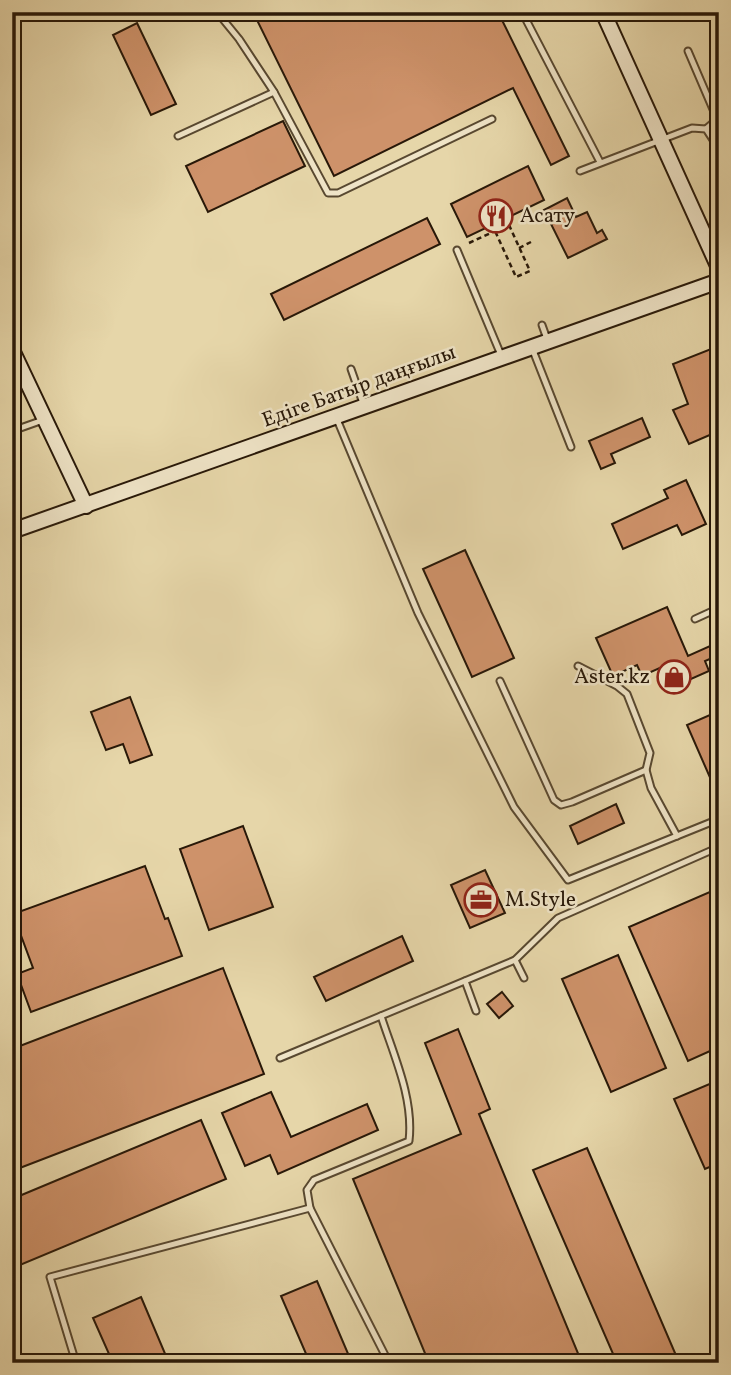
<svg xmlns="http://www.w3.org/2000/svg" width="731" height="1375" font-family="Vollkorn,serif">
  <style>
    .building { fill: #ce926a; stroke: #281808; stroke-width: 2 }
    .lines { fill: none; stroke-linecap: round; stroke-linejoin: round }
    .lane-casing { stroke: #584830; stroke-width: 9 }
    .secondary-casing { stroke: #281808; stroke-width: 18 }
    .path { stroke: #281808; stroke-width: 2.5; stroke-dasharray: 5 3.5; stroke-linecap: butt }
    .lane { stroke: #efe4c7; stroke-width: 5 }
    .secondary { stroke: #efe4c7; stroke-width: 14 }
    .labels { text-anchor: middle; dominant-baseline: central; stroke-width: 5; stroke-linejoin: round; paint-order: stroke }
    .poi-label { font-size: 21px; fill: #281808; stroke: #efe4c7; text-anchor: start }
    .street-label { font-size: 21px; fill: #281808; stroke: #efe4c7 }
  </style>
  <rect width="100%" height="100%" fill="#e6d6a9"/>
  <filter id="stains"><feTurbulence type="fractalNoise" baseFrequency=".00286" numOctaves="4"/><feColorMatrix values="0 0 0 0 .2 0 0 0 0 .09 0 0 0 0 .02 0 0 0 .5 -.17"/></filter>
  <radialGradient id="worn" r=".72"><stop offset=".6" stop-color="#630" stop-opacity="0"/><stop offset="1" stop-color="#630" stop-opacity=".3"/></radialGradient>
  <g class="building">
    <path d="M253,12H498L569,156L551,165L513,88L334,176Z"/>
    <path d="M137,23L176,104L151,115L113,35Z"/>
    <path d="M283,121L305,166L208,212L186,166Z"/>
    <path d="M528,166L544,200L467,237L451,204Z"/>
    <path d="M567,198L576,217L587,212L597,233L602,230L607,239L568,258L544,210Z"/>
    <path d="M427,218L440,244L284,320L271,294Z"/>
    <path d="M711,349L719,370V431L689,444L673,410L688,404L673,364Z"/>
    <path d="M642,418L650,437L611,454L615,463L601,469L589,441Z"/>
    <path d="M686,480L706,524L682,535L677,525L623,549L612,524L668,498L664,490Z"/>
    <path d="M465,550L514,658L472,677L423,569Z"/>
    <path d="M667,607L688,656L719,642V655L705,661L709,671L673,687L664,666L642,676L637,665L613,676L596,638Z"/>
    <path d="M130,697L152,755L130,763L123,744L106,750L91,712Z"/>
    <path d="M719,711V798L687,725Z"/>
    <path d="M616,804L624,823L578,844L570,826Z"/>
    <path d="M243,826L273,907L209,930L180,849Z"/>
    <path d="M145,866L165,919L168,918L182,956L31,1012L17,974L33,968L13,914Z"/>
    <path d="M485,870L505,913L470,928L451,885Z"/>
    <path d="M719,888V1047L688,1061L629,927Z"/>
    <path d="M402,936L413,961L326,1001L314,977Z"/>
    <path d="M618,955L666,1068L611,1092L562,979Z"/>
    <path d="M223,968L264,1074L12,1171V1049Z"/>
    <path d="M502,992L513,1006L499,1018L487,1004Z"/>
    <path d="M458,1029L490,1109L479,1114L582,1363H429L353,1179L461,1134L425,1043Z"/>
    <path d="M719,1080V1163L705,1169L674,1099Z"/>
    <path d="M271,1092L291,1137L367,1104L378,1130L278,1174L270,1155L245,1166L222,1113Z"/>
    <path d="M201,1120L226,1179L20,1265L12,1247V1199Z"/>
    <path d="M587,1148L678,1360L671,1363H617L533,1170Z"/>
    <path d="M317,1281L352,1363H310L281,1296Z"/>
    <path d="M141,1297L169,1363H113L93,1318Z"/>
  </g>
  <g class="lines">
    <defs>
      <g id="lane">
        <path d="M217,12L239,39L274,92L328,193H338L492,119"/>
        <path d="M522,12L600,162"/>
        <path d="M688,51L715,114L713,123L706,129"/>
        <path d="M178,136L274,92"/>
        <path d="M580,171L692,128L706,129L719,149"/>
        <path d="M457,250L501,355"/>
        <path d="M542,325L547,339"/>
        <path d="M532,348L571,447"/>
        <path d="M351,369L364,406"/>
        <path d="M336,417L418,613L514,807L568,880L719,819"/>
        <path d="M12,431L43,420"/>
        <path d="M695,619L719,608"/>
        <path d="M578,666L617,686L627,694L650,753L646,770"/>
        <path d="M500,681L554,800L561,805L572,802L646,770L651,788L677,836"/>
        <path d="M515,960L524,978"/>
        <path d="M465,981L476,1011"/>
        <path d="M280,1058L515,960L558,918L719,847"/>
        <path d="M310,1208L307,1190L314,1180L409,1141C414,1099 394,1056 381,1016"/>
        <path d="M76,1363L50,1277L310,1208L389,1363"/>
      </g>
      <g id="secondary">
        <path d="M603,12L719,268"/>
        <path d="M12,350L86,506"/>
        <path d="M12,531L719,281"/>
      </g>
    </defs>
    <use href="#lane" class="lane-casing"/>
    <use href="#secondary" class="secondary-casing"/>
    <g class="path">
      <path d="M509,225L530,271L516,277L495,231Z"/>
      <path d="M469,243L495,231"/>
      <path d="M519,248L531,242"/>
    </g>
    <use href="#lane" class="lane"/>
    <use href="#secondary" class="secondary"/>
  </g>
  <defs>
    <symbol id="restaurant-ring" viewBox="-11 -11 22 22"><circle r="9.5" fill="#efe4c7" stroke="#8f2418" stroke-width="1.5"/><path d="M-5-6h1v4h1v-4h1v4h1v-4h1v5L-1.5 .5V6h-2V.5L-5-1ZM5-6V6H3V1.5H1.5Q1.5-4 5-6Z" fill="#8f2418"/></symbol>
    <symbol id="shop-ring" viewBox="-11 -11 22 22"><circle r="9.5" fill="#efe4c7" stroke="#8f2418" stroke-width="1.5"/><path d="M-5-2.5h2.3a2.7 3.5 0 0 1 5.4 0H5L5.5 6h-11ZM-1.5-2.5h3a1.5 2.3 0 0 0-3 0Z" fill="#8f2418"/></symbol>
    <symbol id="office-ring" viewBox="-11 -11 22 22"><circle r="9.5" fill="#efe4c7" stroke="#8f2418" stroke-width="1.5"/><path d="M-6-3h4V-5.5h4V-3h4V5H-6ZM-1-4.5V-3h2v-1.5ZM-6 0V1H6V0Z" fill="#8f2418"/></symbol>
  </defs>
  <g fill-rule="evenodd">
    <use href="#restaurant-ring" x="477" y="197" width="38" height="38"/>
    <use href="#shop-ring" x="655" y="658" width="38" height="38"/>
    <use href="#office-ring" x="462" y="881" width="38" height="38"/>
  </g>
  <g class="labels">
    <g class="poi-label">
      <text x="520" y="216">Асату</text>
      <text x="650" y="677" text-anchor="end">Aster.kz</text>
      <text x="505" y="900">M.Style</text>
    </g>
    <g class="street-label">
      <text transform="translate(359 387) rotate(-20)">Едіге Батыр даңғылы</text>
    </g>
  </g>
  <rect width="731" height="1375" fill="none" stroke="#e6d6a9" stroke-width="42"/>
  <rect x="14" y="14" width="703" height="1347" fill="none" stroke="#281808" stroke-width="3.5"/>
  <rect x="21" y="21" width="689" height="1333" fill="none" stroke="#281808" stroke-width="2"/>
  <rect width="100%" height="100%" filter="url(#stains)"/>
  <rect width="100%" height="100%" fill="url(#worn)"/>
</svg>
